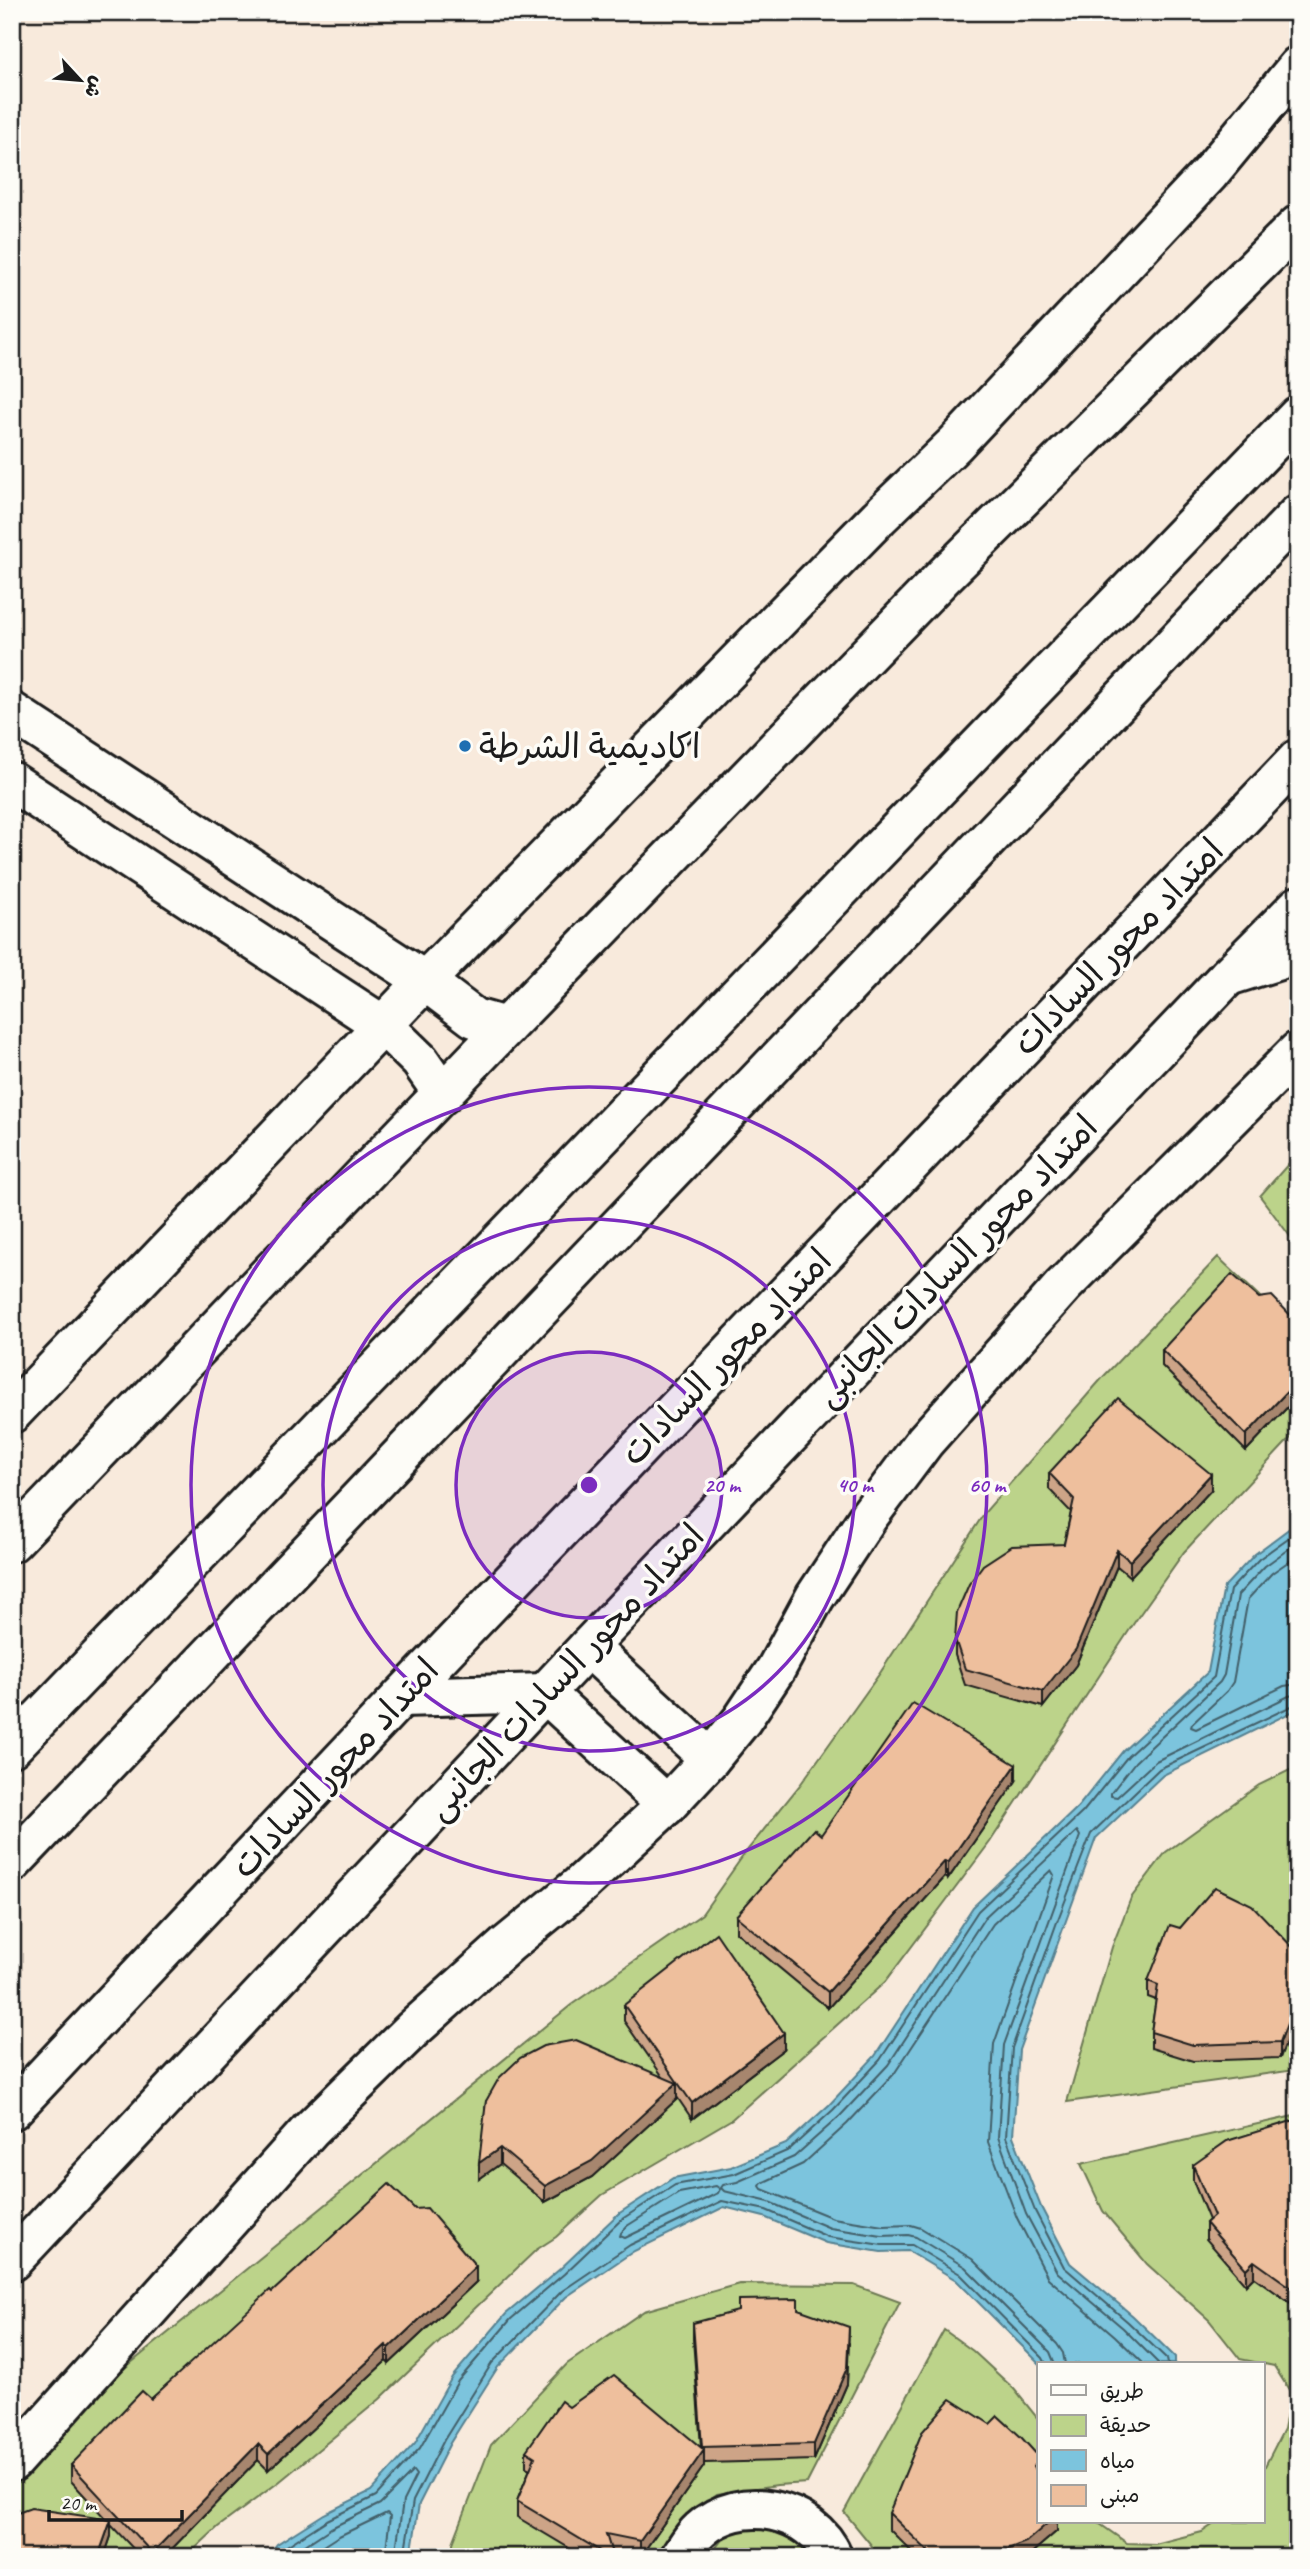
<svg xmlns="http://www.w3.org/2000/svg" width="1310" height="2569" font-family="Caveat,'Playpen Sans Arabic',sans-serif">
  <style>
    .green { fill: #bcd38a; stroke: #6c7853; stroke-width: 2 }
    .water { fill: #7cc4dd; stroke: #568190; stroke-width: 2 }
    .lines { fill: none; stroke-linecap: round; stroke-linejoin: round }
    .shore { stroke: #425f69; stroke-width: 2 }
    .minor-casing { stroke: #1c1c1c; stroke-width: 44 }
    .tertiary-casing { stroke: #1c1c1c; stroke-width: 44 }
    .primary-casing { stroke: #1c1c1c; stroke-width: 44 }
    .minor { stroke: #fdfcf7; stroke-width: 38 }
    .tertiary { stroke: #fdfcf7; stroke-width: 38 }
    .primary { stroke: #fdfcf7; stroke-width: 38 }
    .wall { fill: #cda487; stroke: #1c1c1c; stroke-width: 2 }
    .shaded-wall { fill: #a7866e; stroke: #1c1c1c; stroke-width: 2 }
    .building { fill: #eebf9d; stroke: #1c1c1c; stroke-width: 2 }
    .ring { fill: none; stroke: #7b2cbf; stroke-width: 3.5 }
    .poi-dot { fill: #1f6fb2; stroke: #fdfcf7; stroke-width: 2.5 }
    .labels { text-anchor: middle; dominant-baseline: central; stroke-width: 7; stroke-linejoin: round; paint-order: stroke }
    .poi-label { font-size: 35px; fill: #1c1c1c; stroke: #fdfcf7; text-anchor: start }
    .street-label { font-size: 35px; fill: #1c1c1c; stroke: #fdfcf7 }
    .centre { fill: #7b2cbf; stroke: #fdfcf7; stroke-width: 3.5 }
    .ring-label { font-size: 21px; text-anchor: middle; font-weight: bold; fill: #7b2cbf; stroke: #fdfcf7; stroke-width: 7; stroke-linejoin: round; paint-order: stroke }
  </style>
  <rect width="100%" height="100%" fill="#f8eadc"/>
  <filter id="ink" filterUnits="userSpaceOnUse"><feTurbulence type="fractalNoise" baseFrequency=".0143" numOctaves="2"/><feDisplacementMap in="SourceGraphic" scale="14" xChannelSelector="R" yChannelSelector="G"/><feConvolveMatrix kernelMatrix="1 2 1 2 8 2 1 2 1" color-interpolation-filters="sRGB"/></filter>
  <g filter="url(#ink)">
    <g class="green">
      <path d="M1298,1153V1247L1260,1196Z"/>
      <path d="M1218,1257L1298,1333V1430L1184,1552L1138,1617L990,1842L885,1982L732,2119L602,2195L556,2237L536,2250L380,2399L279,2482L218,2527L186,2557H12V2470L72,2411L571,2005L702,1914L745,1853L800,1785L880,1673L985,1512L1104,1376Z"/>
      <path d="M1298,1766V2038L1294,2047L1295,2070L1067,2102L1112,1947L1131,1898L1166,1852L1259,1785Z"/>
      <path d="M1298,2115V2557H874L872,2546L844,2512L944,2330L973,2351L1014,2389L1039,2420V2522H1097L1127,2543L1155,2544L1202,2532L1217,2522H1263V2470L1284,2429L1291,2393L1274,2366L1240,2359L1209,2320L1147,2264L1103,2211L1081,2164Z"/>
      <path d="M739,2284L854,2285L900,2302L807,2483L777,2485L717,2494L679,2523L659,2557H453V2543L491,2445L567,2364L644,2311Z"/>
      <path d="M744,2525L791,2528L818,2557H709L724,2537Z"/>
    </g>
    <path class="water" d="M1298,1522V1709L1163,1775L1096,1838L1019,2050L1013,2136L1041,2207L1070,2263L1133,2316L1175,2357V2364H1040L956,2280L908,2251L881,2252L826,2243L764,2217L724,2207L634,2251L566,2297L498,2367L450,2443L419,2504L411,2557H267L277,2544L324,2514L371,2491L415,2443L452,2377L506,2314L560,2269L618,2214L673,2178L731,2167L786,2144L829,2105L875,2056L973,1907L1078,1807L1123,1751L1208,1672L1224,1587L1255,1554Z"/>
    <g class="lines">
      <g class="shore">
        <path d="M1298,1542L1265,1566L1238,1595L1224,1675L1220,1682L1135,1762L1111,1793V1796L1117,1797L1156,1761L1289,1696L1298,1694"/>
        <path d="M1298,1555L1272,1573L1248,1599L1233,1682L1227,1691L1192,1724L1191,1727L1196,1729L1284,1686L1298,1684"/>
        <path d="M716,2186L720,2189L718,2193L625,2238L620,2236L621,2233L627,2226L679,2193Z"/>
        <path d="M1055,2364L1050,2352L965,2267L916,2237L908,2235L882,2236L830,2228L769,2202L724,2191L721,2188L723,2185L737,2182L794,2157L840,2116L888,2065L985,1917L1077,1831L1080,1836L1004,2045L998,2137L1026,2214L1057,2272L1123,2328L1159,2364"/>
        <path d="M1065,2364L1063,2353L1057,2344L972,2259L921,2228L911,2225L883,2226L833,2218L762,2189L760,2186L762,2183L803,2164L847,2124L894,2074L993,1924L1051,1870L1054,1875L994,2044L988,2142L1017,2218L1048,2278L1115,2336L1144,2364"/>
        <path d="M1168,2364L1167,2359L1128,2322L1064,2267L1035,2211L1006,2137L1012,2048L1057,1922L1091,1834L1159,1769L1298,1703"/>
        <path d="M276,2557L282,2549L327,2520L376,2496L420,2448L458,2381L511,2319L564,2274L622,2219L675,2185L734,2174L789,2150L833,2110L880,2060L978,1911L1083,1812L1128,1756L1214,1677L1230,1590L1259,1559L1298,1531"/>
        <path d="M287,2557L331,2528L380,2504L413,2471L416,2475L403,2501L395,2557"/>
        <path d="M306,2557L337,2537L387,2513L390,2516L385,2557"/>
        <path d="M404,2557L413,2501L444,2440L492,2363L562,2291L630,2245L722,2201L766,2210L828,2237L882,2245H912L960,2274L1043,2358L1046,2364"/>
      </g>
      <defs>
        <g id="minor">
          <path d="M12,712L425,981L474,1018L506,1027"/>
          <path d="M12,782L384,1026L420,1061L443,1094"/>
          <path d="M1228,976L1298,954"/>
          <path d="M12,1413L425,981L879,517L955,444L1209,174L1298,66"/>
          <path d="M12,1542L506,1027L944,576L1298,225"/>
          <path d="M588,1647L710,1759"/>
          <path d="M545,1693L667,1805"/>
          <path d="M12,2462L310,2130L412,2030L508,1944L579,1886L667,1805L710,1759L742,1720L776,1669L815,1597L868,1517L925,1441L1063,1286L1298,1051"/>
          <path d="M680,2557C686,2548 692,2537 700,2530C739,2493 812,2507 833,2557"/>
        </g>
        <g id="tertiary">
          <path d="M12,1747L1298,416"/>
          <path d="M12,2261L588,1647L1228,976L1298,906"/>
        </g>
        <g id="primary">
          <path d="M401,1697L545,1693"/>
          <path d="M12,1863L1298,514"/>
          <path d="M12,2110L401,1697L1298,759"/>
        </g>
      </defs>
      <use href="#minor" class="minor-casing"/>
      <use href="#tertiary" class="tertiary-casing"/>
      <use href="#primary" class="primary-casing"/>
      <use href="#minor" class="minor"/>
      <use href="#tertiary" class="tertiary"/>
      <use href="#primary" class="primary"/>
    </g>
    <g class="wall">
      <path d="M1259,1298L1298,1323V1396L1246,1451L1162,1366V1350Z"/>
      <path d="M1049,1473L1211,1490L1130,1577L1117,1566L1076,1665L1043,1707L965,1685L955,1655V1639L1064,1544L1071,1512L1049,1489Z"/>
      <path d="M1016,1781L948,1879L945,1877L828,2008L736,1932V1916L821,1835Z"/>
      <path d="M1298,1817V1856L1291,1838V1822Z"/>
      <path d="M1180,1928L1298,1953L1280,2058L1193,2061L1151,2048V2032L1156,2000L1148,1997V1981Z"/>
      <path d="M624,2005L784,2049L692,2119L677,2097V2099L592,2177L545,2202L500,2164L479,2179L486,2101L663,2077L624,2021Z"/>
      <path d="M1298,2119L1292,2304L1254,2277L1246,2285L1206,2239V2223L1209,2220L1193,2181V2165Z"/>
      <path d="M476,2282L389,2364L386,2361L268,2470L258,2460L164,2557H141L111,2525V2536L104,2557H12L106,2519L71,2481V2465L151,2399L272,2292Z"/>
      <path d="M798,2309L849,2343L847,2384L814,2460L704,2463V2466L640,2557L611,2551L613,2557H584L517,2517V2501L530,2469L526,2467V2451L701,2447L693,2339V2323Z"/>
      <path d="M889,2513L1039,2522H1057V2531L1027,2557H917L889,2529Z"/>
    </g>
    <g class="shaded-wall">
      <path d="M1298,1380V1396L1246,1451V1435Z"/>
      <path d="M1211,1474V1490L1130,1577V1561Z"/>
      <path d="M1117,1550V1566L1076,1665L1043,1707V1691Z"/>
      <path d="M1016,1765V1781L948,1879V1863Z"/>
      <path d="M945,1861V1877L828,2008V1992Z"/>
      <path d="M1298,1995V2011L1280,2058V2042Z"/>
      <path d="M784,2033V2049L692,2119V2103Z"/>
      <path d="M677,2083V2099L592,2177L545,2202V2186Z"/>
      <path d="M500,2148V2164L479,2179V2163Z"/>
      <path d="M1254,2261V2277L1246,2285V2269Z"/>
      <path d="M476,2266V2282L389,2364V2348Z"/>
      <path d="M1298,2283V2299L1292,2304V2288Z"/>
      <path d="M849,2327L847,2384L814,2460V2444Z"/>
      <path d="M386,2345V2361L268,2470V2454Z"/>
      <path d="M258,2444V2460L164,2557H152V2553Z"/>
      <path d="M704,2450V2466L640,2557V2541Z"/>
      <path d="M1039,2460V2477L1034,2466Z"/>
      <path d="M111,2520V2536L104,2557H98Z"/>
      <path d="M1049,2522H1057V2531L1027,2557H987Z"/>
    </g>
    <g class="building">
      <path d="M1232,1274L1259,1298L1272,1296L1298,1323V1380L1246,1435L1162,1350Z"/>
      <path d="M1118,1398L1211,1474L1130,1561L1117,1550L1076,1649L1043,1691L965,1669L955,1639L957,1612L969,1584L983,1565L1012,1546L1064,1544L1074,1499L1049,1473Z"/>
      <path d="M913,1703L1016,1765L948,1863L945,1861L828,1992L736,1916L814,1829L821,1835Z"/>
      <path d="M1298,1817V1840L1291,1822Z"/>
      <path d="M1215,1887L1252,1905L1298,1953V1995L1280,2042L1193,2045L1151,2032L1158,1985L1148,1981L1170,1925L1180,1928Z"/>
      <path d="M716,1933L784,2033L692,2103L624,2005Z"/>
      <path d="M576,2040L677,2083L592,2161L545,2186L500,2148L479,2163L486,2101L499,2078L520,2058L543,2046Z"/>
      <path d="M1298,2119V2283L1292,2288L1254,2261L1246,2269L1206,2223L1214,2216L1193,2165L1227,2141Z"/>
      <path d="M389,2184L415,2209L427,2208L476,2266L389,2348L386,2345L268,2454L258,2444L152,2553L71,2465L142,2391L151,2399L270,2290L272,2292Z"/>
      <path d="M798,2299V2309L849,2327L847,2368L814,2444L702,2447L693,2323L738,2311V2300Z"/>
      <path d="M614,2375L704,2450L640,2541L606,2534L613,2557H610L517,2501L535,2457L526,2451L561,2401L569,2407Z"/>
      <path d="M951,2399L990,2424L998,2416L1021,2437L1039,2457V2460L1034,2466L1039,2476V2522H1049L1026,2542L987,2557H934L889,2513L922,2432Z"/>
      <path d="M31,2508L111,2520L98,2557H12V2515Z"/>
    </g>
  </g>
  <circle cx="589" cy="1485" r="133" fill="#7b2cbf" fill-opacity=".12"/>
  <g class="ring">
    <circle cx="589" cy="1485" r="133"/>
    <circle cx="589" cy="1485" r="266"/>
    <circle cx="589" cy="1485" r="398"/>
  </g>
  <circle class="poi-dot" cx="465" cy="746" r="7"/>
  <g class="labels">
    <g class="poi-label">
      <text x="479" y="746">اكاديمية الشرطة</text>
    </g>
    <g class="street-label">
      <text transform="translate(1118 947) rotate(-46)">امتداد محور السادات</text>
      <text transform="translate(956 1261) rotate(-46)">امتداد محور السادات الجانبى</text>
      <text transform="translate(726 1357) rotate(-46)">امتداد محور السادات</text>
      <text transform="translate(565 1672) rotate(-47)">امتداد محور السادات الجانبى</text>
      <text transform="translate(335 1768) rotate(-47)">امتداد محور السادات</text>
    </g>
  </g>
  <circle cx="589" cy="1485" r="10" class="centre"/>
  <g class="ring-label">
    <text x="722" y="1492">20 m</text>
    <text x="855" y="1492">40 m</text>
    <text x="987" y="1492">60 m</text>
  </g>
  <rect width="1310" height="2569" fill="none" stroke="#fdfcf7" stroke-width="42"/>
  <rect x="21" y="21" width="1268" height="2527" fill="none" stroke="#1c1c1c" stroke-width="2.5" filter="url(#ink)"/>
  <rect x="1037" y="2362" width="228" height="161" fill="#fdfcf7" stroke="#a3a29f" stroke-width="2"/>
  <rect x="1051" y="2385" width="35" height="10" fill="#fdfcf7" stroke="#a3a29f" stroke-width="2"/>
  <text x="1100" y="2398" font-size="21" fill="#1c1c1c">طريق</text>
  <rect x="1051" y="2415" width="35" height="21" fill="#bcd38a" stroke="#a3a29f" stroke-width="2"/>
  <text x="1100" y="2432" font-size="21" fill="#1c1c1c">حديقة</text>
  <rect x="1051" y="2450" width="35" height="21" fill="#7cc4dd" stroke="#a3a29f" stroke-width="2"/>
  <text x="1100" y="2468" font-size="21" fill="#1c1c1c">مياه</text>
  <rect x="1051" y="2485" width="35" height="21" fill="#eebf9d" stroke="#a3a29f" stroke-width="2"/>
  <text x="1100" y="2502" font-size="21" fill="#1c1c1c">مبنى</text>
  <g transform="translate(80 80) rotate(116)" stroke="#fdfcf7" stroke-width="5" paint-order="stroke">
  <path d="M0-5L12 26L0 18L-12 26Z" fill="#1c1c1c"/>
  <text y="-10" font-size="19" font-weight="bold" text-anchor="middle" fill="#1c1c1c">ش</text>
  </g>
  <path d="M49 2510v10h133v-10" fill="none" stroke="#1c1c1c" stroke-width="3.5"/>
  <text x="60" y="2510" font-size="21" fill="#1c1c1c" stroke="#fdfcf7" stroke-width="5" paint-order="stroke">20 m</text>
</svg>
